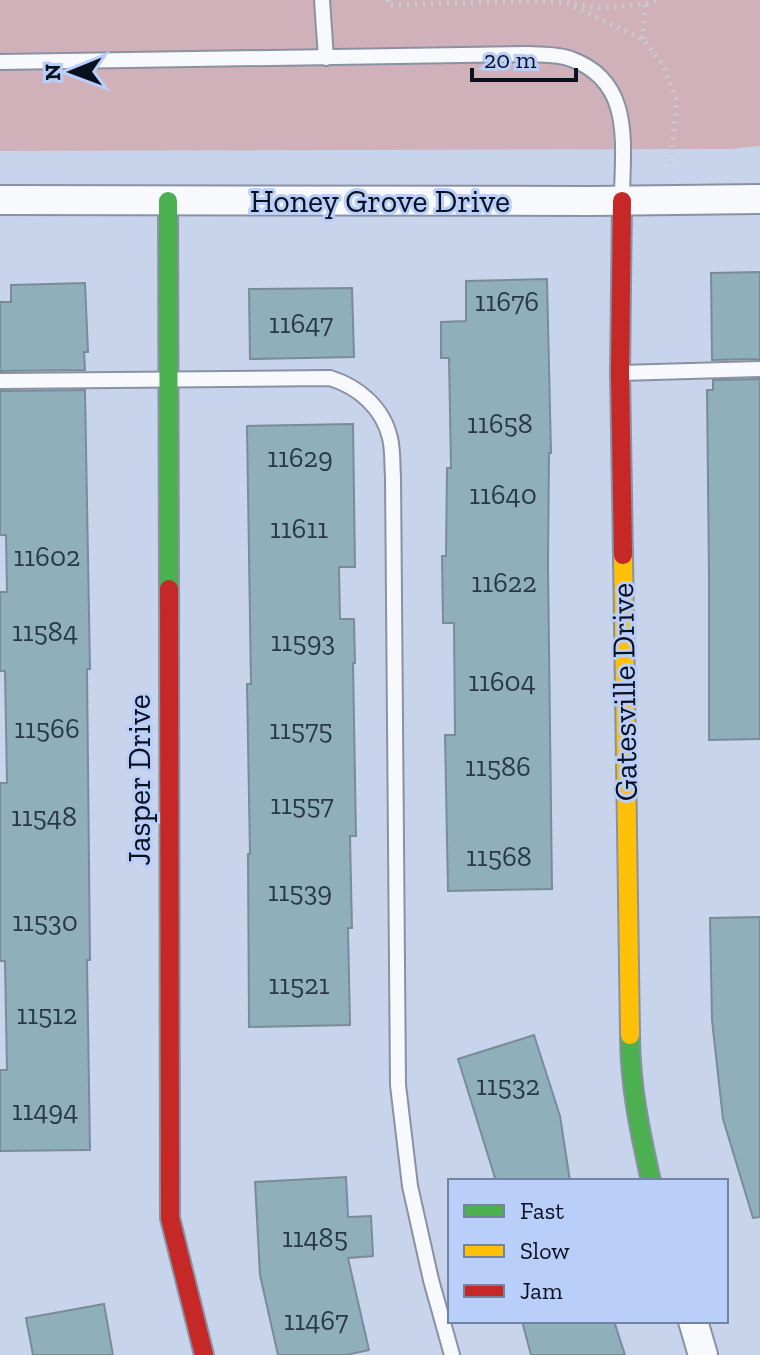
<svg xmlns="http://www.w3.org/2000/svg" width="760" height="1355" font-family="'Zilla Slab',serif">
  <style>
    .park { fill: #d1b1b9 }
    .building { fill: #8fafbb; stroke: #7a8c98; stroke-width: 2 }
    .lines { fill: none; stroke-linecap: round; stroke-linejoin: round }
    .lane-casing { stroke: #8991a3; stroke-width: 18 }
    .street-casing { stroke: #8991a3; stroke-width: 32 }
    .fast-casing { stroke: #8991a3; stroke-width: 22 }
    .slow-casing { stroke: #8991a3; stroke-width: 22 }
    .jam-casing { stroke: #8991a3; stroke-width: 22 }
    .path { stroke: #c8ccd2; stroke-width: 5; stroke-dasharray: 2 6; stroke-linecap: butt }
    .lane { stroke: #f7f9fc; stroke-width: 14 }
    .street { stroke: #f7f9fc; stroke-width: 28 }
    .fast { stroke: #4caf50; stroke-width: 18 }
    .slow { stroke: #ffc107; stroke-width: 18 }
    .jam { stroke: #c62828; stroke-width: 18 }
    .labels { text-anchor: middle; dominant-baseline: central; stroke-width: 6; stroke-linejoin: round; paint-order: stroke }
    .number-label { font-size: 28px; fill: #2a3846 }
    .street-label { font-size: 32px; fill: #09101f; stroke: #b9cffa }
  </style>
  <rect width="100%" height="100%" fill="#c8d4eb"/>
  <path class="park" d="M0,0H760V146L730,149L0,151Z"/>
  <g class="building">
    <path d="M760,272V359L712,360L711,273Z"/>
    <path d="M547,279L551,453H549L548,566L552,889L448,891L445,735H455L454,623H443L442,556H446L447,468H451L449,358H441V322L466,321V281Z"/>
    <path d="M85,283L88,352H84L85,370L0,371V302H11V285Z"/>
    <path d="M352,288L354,357L250,359L249,289Z"/>
    <path d="M760,379V739L709,740V575L707,390H713V380Z"/>
    <path d="M85,390L90,669H87L90,960H87L90,1150L0,1151V1070H7L5,961H0V783H7L5,671H0V592H7L6,535H0V391Z"/>
    <path d="M353,424L355,567H339L340,619H354L355,663H353L356,836H350L352,928H348L350,1025L249,1027L248,854H250L247,684H251L247,426Z"/>
    <path d="M760,917V1217L753,1218L723,1119L712,1020L710,918Z"/>
    <path d="M534,1035L560,1116L570,1181H496L458,1059Z"/>
    <path d="M346,1177L348,1217L371,1216L373,1256L348,1258L369,1350L346,1355H278L260,1275L255,1182Z"/>
    <path d="M104,1304L113,1355H33L26,1318Z"/>
    <path d="M522,1321H614L625,1355H531Z"/>
  </g>
  <g class="lines">
    <defs>
      <g id="lane">
        <path d="M322,0L326,58"/>
        <path d="M0,62L528,54C541,55 559,54 571,59C635,82 622,147 622,200"/>
        <path d="M620,373L760,369"/>
        <path d="M0,381L330,378C359,387 383,408 390,438C393,450 392,464 393,477L398,1085L410,1186L431,1280L452,1355"/>
      </g>
      <g id="street">
        <path d="M0,200L591,201L760,199"/>
        <path d="M693,1321L703,1355"/>
      </g>
      <g id="fast">
        <path d="M168,201L169,589"/>
        <path d="M630,1035C630,1085 640,1132 651,1181"/>
      </g>
      <path id="slow" d="M623,555L630,1035"/>
      <g id="jam">
        <path d="M622,201L620,373L623,555"/>
        <path d="M169,589L170,1218L204,1355"/>
      </g>
    </defs>
    <use href="#lane" class="lane-casing"/>
    <use href="#street" class="street-casing"/>
    <use href="#fast" class="fast-casing"/>
    <use href="#slow" class="slow-casing"/>
    <use href="#jam" class="jam-casing"/>
    <g class="path">
      <path d="M388,0V5L533,1L567,3L600,8L645,4L659,0"/>
      <path d="M574,7L643,39L663,65L677,101L670,164"/>
      <path d="M643,39L645,4"/>
    </g>
    <use href="#lane" class="lane"/>
    <use href="#street" class="street"/>
    <use href="#fast" class="fast"/>
    <use href="#slow" class="slow"/>
    <use href="#jam" class="jam"/>
  </g>
  <g class="labels">
    <g class="number-label">
      <text x="507" y="301">11676</text>
      <text x="301" y="323">11647</text>
      <text x="500" y="423">11658</text>
      <text x="300" y="457">11629</text>
      <text x="503" y="494">11640</text>
      <text x="299" y="528">11611</text>
      <text x="47" y="556">11602</text>
      <text x="504" y="582">11622</text>
      <text x="45" y="631">11584</text>
      <text x="303" y="641">11593</text>
      <text x="502" y="681">11604</text>
      <text x="47" y="728">11566</text>
      <text x="301" y="729">11575</text>
      <text x="498" y="766">11586</text>
      <text x="302" y="804">11557</text>
      <text x="44" y="816">11548</text>
      <text x="499" y="856">11568</text>
      <text x="300" y="891">11539</text>
      <text x="45" y="921">11530</text>
      <text x="299" y="984">11521</text>
      <text x="47" y="1014">11512</text>
      <text x="508" y="1085">11532</text>
      <text x="45" y="1110">11494</text>
      <text x="315" y="1237">11485</text>
      <text x="316" y="1320">11467</text>
    </g>
    <g class="street-label">
      <text x="380" y="201">Honey Grove Drive</text>
      <text transform="translate(624 692) rotate(-91)">Gatesville Drive</text>
      <text transform="translate(139 780) rotate(-90)">Jasper Drive</text>
    </g>
  </g>
  <rect x="448" y="1179" width="280" height="144" fill="#b9cffa" stroke="#7383a2" stroke-width="2"/>
  <rect x="464" y="1205" width="40" height="12" fill="#4caf50" stroke="#7383a2" stroke-width="2"/>
  <text x="520" y="1219" font-size="24" fill="#09101f">Fast</text>
  <rect x="464" y="1245" width="40" height="12" fill="#ffc107" stroke="#7383a2" stroke-width="2"/>
  <text x="520" y="1259" font-size="24" fill="#09101f">Slow</text>
  <rect x="464" y="1285" width="40" height="12" fill="#c62828" stroke="#7383a2" stroke-width="2"/>
  <text x="520" y="1299" font-size="24" fill="#09101f">Jam</text>
  <g transform="translate(72 72) rotate(269)" stroke="#b9cffa" stroke-width="6" paint-order="stroke">
  <path d="M0-6L14 30L0 20L-14 30Z" fill="#09101f"/>
  <text y="-12" font-size="22" font-weight="bold" text-anchor="middle" fill="#09101f">N</text>
  </g>
  <path d="M472 68v12h104v-12" fill="none" stroke="#09101f" stroke-width="4"/>
  <text x="484" y="68" font-size="24" fill="#09101f" stroke="#b9cffa" stroke-width="6" paint-order="stroke">20 m</text>
</svg>
